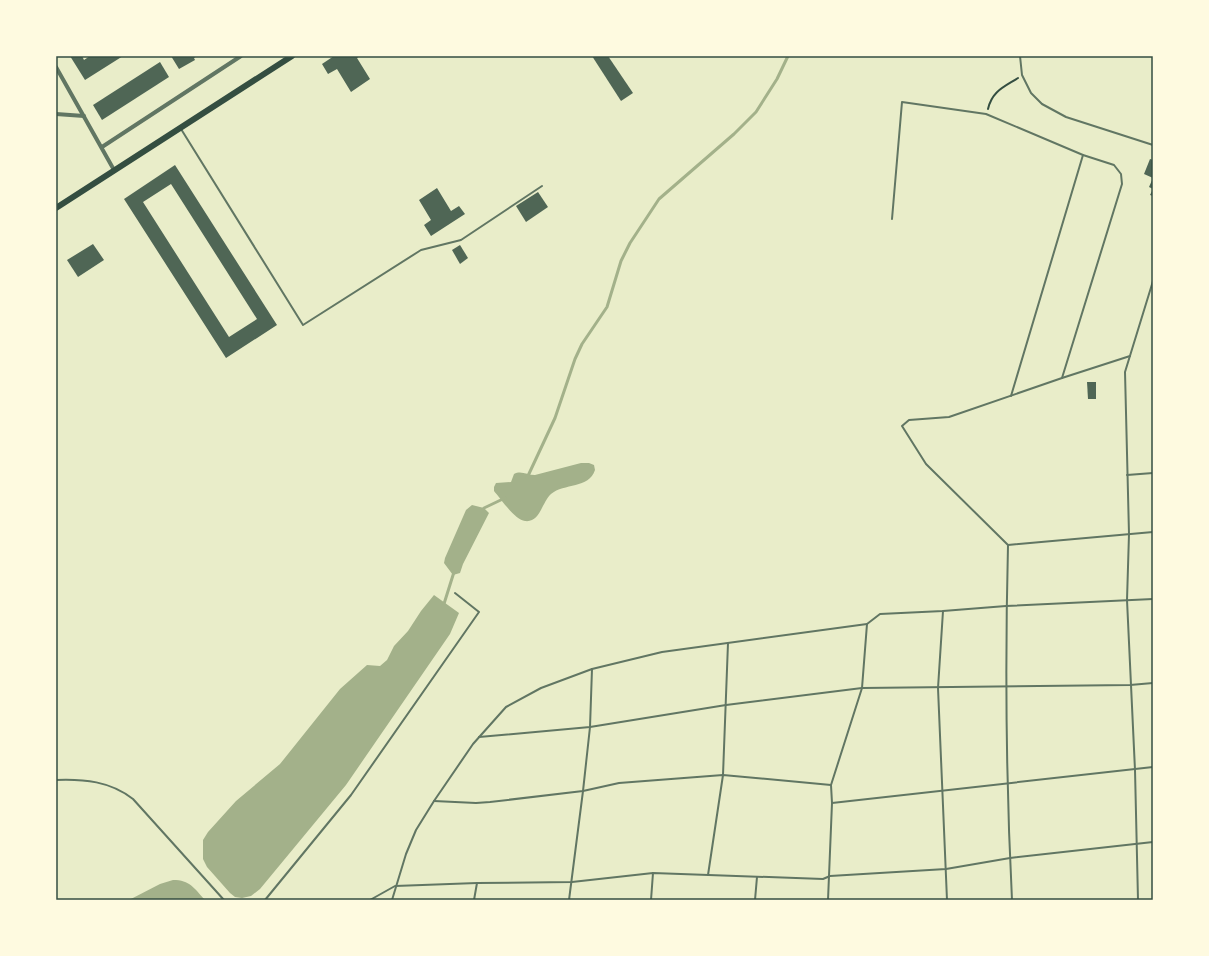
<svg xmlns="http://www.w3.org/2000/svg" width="1209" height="956" font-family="Arial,sans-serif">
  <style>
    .water { fill: #a3b18a }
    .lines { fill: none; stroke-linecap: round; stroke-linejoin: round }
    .stream { stroke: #a3b18a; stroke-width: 3 }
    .building { fill: #4f6655; fill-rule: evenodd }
    .path { stroke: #344e41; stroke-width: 2 }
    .service { stroke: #617663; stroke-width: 2 }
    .minor { stroke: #617663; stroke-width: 4 }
    .secondary { stroke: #344e41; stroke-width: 6 }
    .neatline { fill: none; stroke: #344e41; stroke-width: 1.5 }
  </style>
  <rect width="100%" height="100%" fill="#e9edc9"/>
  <g class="water">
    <path d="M581,463H589L594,465L595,470C589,489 564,483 551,494C542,502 540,523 525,521C515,520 500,498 494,491V487L496,483L511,482L514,474C521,470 527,475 535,475Z"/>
    <path d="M472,505L484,508L489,513L463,564L460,573L453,575L444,563L445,558L466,510Z"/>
    <path d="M434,595L459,613L450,634L346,785L260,889L251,896L242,898L235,897L230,893L207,867L203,859V840L208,832L236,801L280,764L340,689L367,665L380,666L387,660L394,646L408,631L421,611Z"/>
    <path d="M173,880C190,880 194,888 205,900H129L160,884Z"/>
  </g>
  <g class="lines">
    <g class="stream">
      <path d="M527,478L555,418L575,359L582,344L607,307L621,261L630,243L659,199L734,134L756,112L777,79L788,56"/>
      <path d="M482,511L484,508L505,498"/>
      <path d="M443,607L454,572"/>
    </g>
  </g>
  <g class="building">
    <path d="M70,56H82L84,60L90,56H123L85,80Z"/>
    <path d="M171,56H197L194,58L195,60L179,69Z"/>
    <path d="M334,56H360L357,58L370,79L351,92L337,69L328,74L322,64Z"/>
    <path d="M592,56H608L633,93L621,101Z"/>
    <path d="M160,62L169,77L102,120L93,105Z"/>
    <path d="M1150,159L1153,160V196L1150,195L1153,189L1149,187L1153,178L1144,174Z"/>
    <path d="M175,165L277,325L226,358L124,199ZM171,184L257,319L229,337L143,202Z"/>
    <path d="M437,188L451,211L459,206L465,214L431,236L424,225L431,220L419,200Z"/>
    <path d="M538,192L548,207L526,222L516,206Z"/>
    <path d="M93,244L104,260L78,277L67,260Z"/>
    <path d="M460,245L468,258L460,264L452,250Z"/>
    <path d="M1087,382H1096V399H1088Z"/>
  </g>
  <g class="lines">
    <path class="path" d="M988,109C992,91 1004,87 1018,78"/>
    <g class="service">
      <path d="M1020,56L1022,75L1031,93L1042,104L1066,117L1153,145"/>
      <path d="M181,129L303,325L421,250L461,240L542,186"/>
      <path d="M892,219L902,102L986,114L1083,155L1114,165L1121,174L1122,184L1062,378"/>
      <path d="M1011,396L1083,155"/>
      <path d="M1127,475L1153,473"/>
      <path d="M1008,545L926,464L902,426L909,420L949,417L1062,378L1130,356"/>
      <path d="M943,611L938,688L947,900"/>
      <path d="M479,737L590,727L726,705L862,688L1130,685L1153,683"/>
      <path d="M56,780C84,779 110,781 133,799L224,900"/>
      <path d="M434,801L476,803L490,802L583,791L619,783L723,775L831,785"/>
      <path d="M832,803L1153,767"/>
      <path d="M708,875L723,775L728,643"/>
      <path d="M265,900L351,795L479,612L455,593"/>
      <path d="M370,900L395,886L477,883L572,882L653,873L823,879L830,876L946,869L1010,858L1153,842"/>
      <path d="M392,900L406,854L416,830L434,801L473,744L506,707L541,688L592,669L662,652L867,624"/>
      <path d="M474,900L477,883"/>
      <path d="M569,900L583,791L590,727L592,669"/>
      <path d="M651,900L653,873"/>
      <path d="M755,900L757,877"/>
      <path d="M828,900L832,803L831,785L862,688L867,624L880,614L943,611L1006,606L1153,599"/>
      <path d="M1012,900C1006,782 1005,663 1008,545L1153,532"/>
      <path d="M1138,900L1135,770L1127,600L1129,534L1125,372L1153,281"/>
    </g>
    <g class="minor">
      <path d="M56,67L114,170"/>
      <path d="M56,114L84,116"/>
      <path d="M102,147L241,56"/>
    </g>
    <path class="secondary" d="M56,208L292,56"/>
  </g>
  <rect width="1209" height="956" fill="none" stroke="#fefae0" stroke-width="114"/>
  <rect x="57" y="57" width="1095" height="842" class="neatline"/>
</svg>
